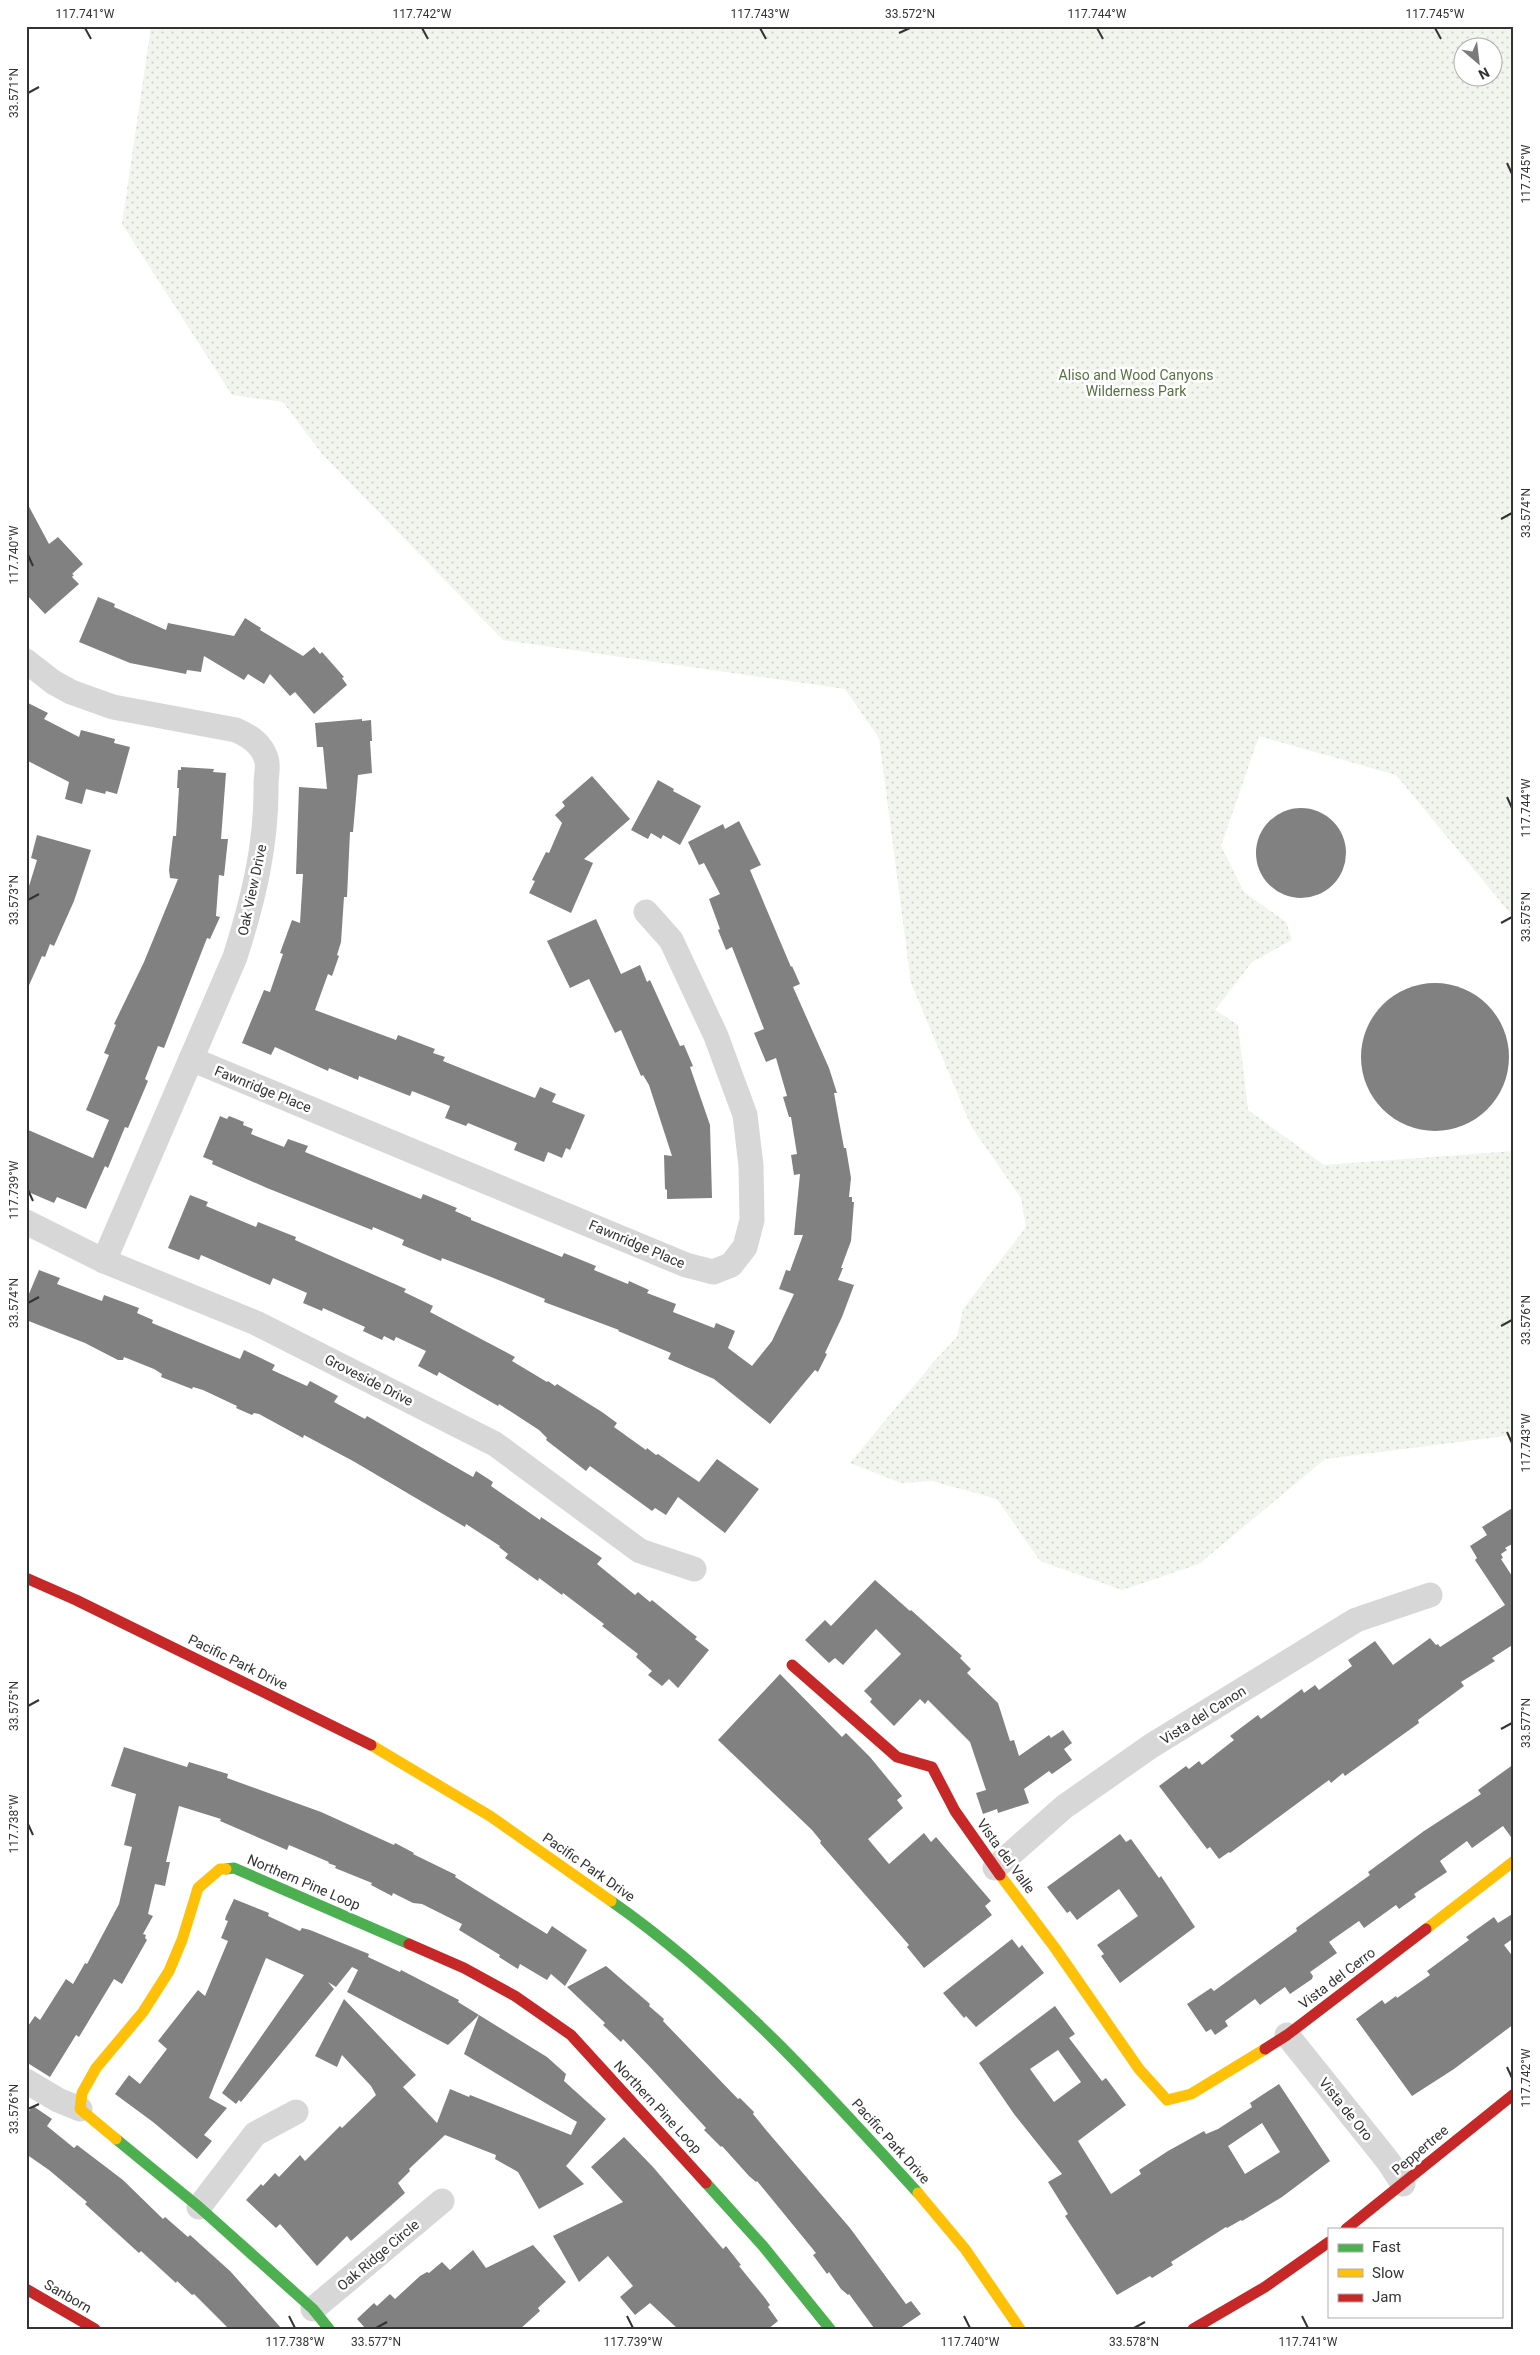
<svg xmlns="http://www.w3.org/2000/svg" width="1540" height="2355" font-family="Roboto,sans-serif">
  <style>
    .grass { fill: url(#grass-dots); fill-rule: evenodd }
    .building { fill: #818181; fill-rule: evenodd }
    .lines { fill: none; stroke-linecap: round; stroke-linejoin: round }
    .street { stroke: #d7d7d7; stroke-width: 25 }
    .fast { stroke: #4caf50; stroke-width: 11 }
    .slow { stroke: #ffc107; stroke-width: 11 }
    .jam { stroke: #c62828; stroke-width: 11 }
    .ticks { fill: none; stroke: #333; stroke-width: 2 }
    .labels { text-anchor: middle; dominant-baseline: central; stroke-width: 5; stroke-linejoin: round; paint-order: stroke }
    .park-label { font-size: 14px; fill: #56703f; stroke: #fff }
    .street-label { font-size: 14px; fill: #333; stroke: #fff }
    .neatline { fill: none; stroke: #333; stroke-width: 2 }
    .ticks-label { font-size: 12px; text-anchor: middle; fill: #333 }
  </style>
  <defs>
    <pattern id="grass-dots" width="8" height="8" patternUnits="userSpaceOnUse" patternTransform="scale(1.25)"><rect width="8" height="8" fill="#f1f5ed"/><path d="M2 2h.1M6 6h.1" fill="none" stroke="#cfd2cc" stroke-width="1.8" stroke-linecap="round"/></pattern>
  </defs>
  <rect width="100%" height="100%" fill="#fff"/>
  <path class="grass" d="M151,26H1514V918L1396,775L1259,736L1221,846L1244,892L1286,922L1292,940L1252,962L1215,1010L1238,1025L1248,1110L1324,1165L1514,1151V1435L1325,1459L1199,1564L1122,1590L1040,1561L997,1499L932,1481L901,1483L850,1463L936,1359L957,1337L963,1309L1026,1227L1021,1198L971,1126L911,983L879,738L845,689L503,640L322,454L283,402L232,395L122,224ZM1462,48H1492V78H1462Z"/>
  <g class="building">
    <path d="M26,501L49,544L58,537L83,564L72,574L74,575L72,577L79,584L45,614L26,594Z"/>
    <path d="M98,597L115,604L114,607L166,630L168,623L234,636L245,618L261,628L260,630L303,656L314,647L320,654L322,652L344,677L342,678L347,685L314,714L295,692L290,696L270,674L264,684L248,674L244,680L204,656L201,672L187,670L186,674L130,663L79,642Z"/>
    <path d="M26,702L48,713L44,719L79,737L81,730L115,739L114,743L130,747L117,794L106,791L105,794L86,789L82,804L65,799L69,782L26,760Z"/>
    <path d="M362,719V721L371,720L372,741H370L372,773L358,775L353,832H350L347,897H344L341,942L337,955L339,956L332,976L328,974L315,1010L396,1040L398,1035L435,1049L433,1053L445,1057L443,1061L535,1098L540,1087L556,1094L552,1102L585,1115L570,1150L566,1148L562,1158L548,1152L544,1162L514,1150L517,1143L468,1123L466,1126L445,1118L450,1106L412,1091L410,1096L359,1076L358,1080L329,1068L328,1071L275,1047L271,1055L242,1043L264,990L270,992L283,954L280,953L292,920L300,923L303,874H296L299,787L327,789L323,747H317L315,723Z"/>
    <path d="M181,767L214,769L213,772L226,773L221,839H228L224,876L219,875L216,916L220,917L210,939L207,938L164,1048L158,1046L145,1079L148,1081L128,1128L125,1127L108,1168L105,1166L86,1209L57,1197L54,1203L26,1191V1129L93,1158L109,1120L86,1110L109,1055L104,1053L116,1025L114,1024L144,962L178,879L170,878L169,870L173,836H176L179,788H177L178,770H181Z"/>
    <path d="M592,776L630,819L584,859L593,863L571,913L529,893L535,881L532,880L546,852L549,853L562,823L555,815L565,806L562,802Z"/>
    <path d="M658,780L674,789L673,791L701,806L680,845L663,835L661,839L651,833L648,839L631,830Z"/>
    <circle cx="1301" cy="853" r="45"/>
    <path d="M739,821L761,865L750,870L791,967L792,966L800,984L793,987L829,1068L837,1093H834L844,1148H846L851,1178L849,1197H852V1202H854L851,1241L841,1268H843L838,1280L854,1285L842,1317L825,1353L827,1354L818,1372L815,1370L770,1424L714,1379L668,1359L671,1353L618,1331L619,1330L544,1302L545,1299L491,1277L442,1258L441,1261L402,1245L404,1240L373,1227L372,1230L267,1188L212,1164L213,1161L203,1157L220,1116L227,1119L229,1116L244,1122L243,1125L253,1129L251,1134L284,1147L288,1139L308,1146L305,1152L421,1199L423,1194L457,1208L455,1211L471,1218V1220L562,1257L564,1253L596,1266L594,1270L628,1284L629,1281L649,1290L647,1293L676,1304L673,1312L714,1328L716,1323L735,1331L728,1348L752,1366L772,1341L794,1294L779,1289L786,1270L790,1271L803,1235H794L800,1174L794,1175L791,1155L797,1154L791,1117H789L783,1097L787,1096L776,1058L766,1062L754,1033L764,1029L732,947L726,950L718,930L720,929L709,899L720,894L704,863L699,865L688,842L723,824L725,829Z"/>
    <path d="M37,835L91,850L74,901L54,946L50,944L45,957L42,956L26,992V896L37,860L31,858Z"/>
    <path d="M596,919L621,974L640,965L647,982L650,980L680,1046L684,1045L693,1066L690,1067L710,1125L712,1198L667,1199V1190L665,1189L664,1155L672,1156L649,1085L643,1075L641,1076L621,1030L615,1033L589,979L570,988L547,941Z"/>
    <circle cx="1435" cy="1057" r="74"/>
    <path d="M190,1195L208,1202L206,1206L256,1227L258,1222L296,1237L295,1240L406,1289L404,1292L433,1306L430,1312L515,1357L512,1361L547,1382L548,1381L555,1386L557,1384L602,1412L617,1423L614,1427L646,1450L647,1448L656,1455L658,1454L699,1482L717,1459L759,1489L725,1533L678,1497L666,1515L655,1508L652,1511L590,1466L586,1471L546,1440L547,1438L539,1430L499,1404L498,1406L439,1372L437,1376L418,1366L426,1351L396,1337L394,1341L384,1336L382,1340L363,1331L365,1327L323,1308L322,1311L303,1303L307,1293L273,1278L270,1285L201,1255L199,1260L168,1248Z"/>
    <path d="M39,1270L60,1278L57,1284L102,1301L104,1295L139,1308L137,1313L153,1320L152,1323L240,1359L244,1350L275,1365L272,1370L307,1386L310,1381L338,1396L334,1402L365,1419L367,1416L473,1477L476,1471L493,1482L491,1486L540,1520L541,1517L602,1558L597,1564L635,1595L638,1592L650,1602L652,1600L697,1637L695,1639L709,1650L678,1688L669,1679L662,1686L648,1675L652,1671L636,1657L638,1654L602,1626L604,1624L563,1593L562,1595L539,1578L538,1581L505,1558L508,1554L499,1547L500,1546L466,1524L465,1527L353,1461L304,1435L303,1438L259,1414L254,1413L252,1415L236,1408L237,1406L203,1390L193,1387L192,1389L161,1377L162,1374L154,1369L124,1357L123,1360H118L85,1343L26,1320V1301Z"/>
    <path d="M1514,1507V1543L1505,1548L1507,1550L1501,1554L1503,1558L1501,1559L1514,1579V1644L1492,1658L1495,1661L1461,1682L1464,1686L1418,1720L1419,1723L1345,1776L1343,1773L1331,1783L1329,1780L1230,1853L1229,1852L1219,1859L1210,1847L1207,1849L1159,1786L1186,1766L1189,1769L1199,1761L1202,1765L1234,1740L1230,1736L1258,1715L1261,1719L1302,1689L1304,1693L1315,1685L1319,1690L1352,1666L1348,1660L1375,1641L1393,1665L1430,1638L1436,1645L1438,1644L1440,1647L1505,1605L1475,1560L1477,1558L1470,1546L1487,1535L1482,1527Z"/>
    <path d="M875,1580L910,1611L911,1610L962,1656L960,1658L971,1669L967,1673L998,1703L1010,1741L1014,1740L1019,1756L1049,1735L1051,1738L1063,1730L1072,1743L1064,1749L1072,1760L1052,1774L1049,1771L1024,1789L1029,1803L998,1813L997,1809L983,1814L976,1793L986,1790L970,1742L928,1700L925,1704L920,1699L894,1726L870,1702L872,1699L864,1691L901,1654L876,1629L843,1665L835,1658L829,1663L805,1640L825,1620L831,1626Z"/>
    <path d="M780,1674L842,1737L846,1733L870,1757L902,1796L897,1800L903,1808L868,1839L889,1864L924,1833L931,1842L936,1837L991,1901L985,1906L992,1915L924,1968L907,1947L909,1945L820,1843L821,1841L812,1830L718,1740Z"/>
    <path d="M124,1747L187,1767L189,1762L228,1774L227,1778L321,1812L394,1845L395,1843L414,1853L413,1854L456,1875L455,1877L547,1934L552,1926L587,1950L565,1986L551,1974L547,1980L520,1964L518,1969L499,1957L500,1955L459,1930L462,1924L422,1904L413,1903L393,1893L392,1896L371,1885L372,1883L335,1868L336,1866L328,1863L329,1862L289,1845L287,1850L220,1821L221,1819L179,1806L166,1862H170L165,1886L155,1884L148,1914L153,1916L143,1934L146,1935L145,1938L147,1940L122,1984L114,1979L79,2037L76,2035L50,2077L26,2062V2029L35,2016L40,2020L66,1979L73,1984L85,1963L87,1964L119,1904L132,1847L124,1845L136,1794L111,1786Z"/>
    <path d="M1514,1764V1841L1503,1826L1472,1848L1467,1841L1440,1861L1447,1872L1414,1894L1416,1897L1399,1909L1396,1905L1364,1928L1359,1921L1329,1942L1337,1953L1310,1972L1313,1976L1312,1979L1290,1994L1285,1987L1260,2005L1255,1999L1225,2021L1228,2026L1215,2035L1211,2029L1206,2032L1187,2004L1211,1988L1214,1991L1297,1931L1296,1928L1370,1875L1368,1872L1424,1831L1481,1794L1478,1790Z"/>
    <path d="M1120,1834L1126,1842L1131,1839L1159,1878L1161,1876L1195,1927L1120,1983L1101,1956L1104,1954L1097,1945L1138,1916L1119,1889L1077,1920L1070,1911L1067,1913L1047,1887Z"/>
    <path d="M234,1899L269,1913L268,1916L300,1931L302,1928L310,1930L369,1954L368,1957L400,1972L401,1970L459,2000L458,2002L479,2015L448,2045L347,1992L358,1970L352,1967L336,1987L328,1982L334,1989L241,2102L239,2100L236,2104L222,2093L304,1975L266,1958L209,2098L227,2108L204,2135L212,2141L197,2159L153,2122L115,2094L129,2075L140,2084L167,2049L158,2041L198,1990L205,1996L228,1941L221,1938L228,1921L225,1920L226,1916Z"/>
    <path d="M1514,1913V1938L1504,1945L1514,1958V2024L1454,2069L1412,2096L1356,2019L1382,2000L1385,2004L1396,1996L1397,1998L1430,1975L1427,1971L1469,1940L1466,1937L1494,1917L1498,1923Z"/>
    <path d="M1012,1939L1019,1948L1022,1945L1044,1973L976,2027L966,2016L964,2018L943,1993Z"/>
    <path d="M606,1966L650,2004L649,2006L664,2019L663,2021L738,2099L740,2098L754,2112L753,2114L766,2130L850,2228L906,2304L911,2301L921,2314L899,2329H872L874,2328L849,2294L848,2295L841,2289L829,2272L827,2274L813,2255L816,2253L757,2181L756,2182L749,2176L722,2146L721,2147L704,2130L706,2128L650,2067L623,2039L621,2042L603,2025L605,2023L567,1987Z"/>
    <path d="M344,1999L416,2075L403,2087L437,2123L450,2089L469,2097L470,2095L571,2135L577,2122L464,2054L479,2015L547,2057L566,2074L564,2081L606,2119L566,2166L584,2184L539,2209L518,2172L495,2159L496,2155L445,2135L409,2169L410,2171L398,2183L405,2193L351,2241L347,2236L317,2266L280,2224L276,2228L246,2200L261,2184L263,2186L275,2173L279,2177L300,2155L305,2161L340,2126L342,2128L376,2095L371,2086L342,2055L337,2067L315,2056Z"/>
    <path d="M1055,2006L1075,2034L1069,2038L1102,2081L1106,2078L1126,2105L1078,2141L1111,2194L1141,2174L1139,2170L1168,2151L1204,2131L1206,2134L1218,2129L1252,2107L1250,2103L1279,2084L1330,2161L1282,2197L1242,2221L1241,2220L1227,2228L1226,2227L1171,2262L1173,2265L1152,2278L1150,2276L1117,2295L1065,2216L1068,2214L1048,2182L1062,2174L1014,2114L979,2063ZM1058,2050L1081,2082L1054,2102L1030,2069ZM1262,2123L1280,2152L1245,2174L1228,2146Z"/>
    <path d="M33,2106L52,2119L47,2126L74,2148L77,2145L123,2180L163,2219L165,2217L188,2237L190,2235L230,2271L282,2329H229L194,2294L192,2295L177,2281L176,2283L141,2251L139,2253L85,2204L87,2202L49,2170L26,2154V2115Z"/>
    <path d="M624,2137L653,2167L723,2249L726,2246L741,2265L739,2266L765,2298L770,2305L768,2307L778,2321L768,2329H678L650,2303L635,2315L620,2297L633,2286L608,2256L579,2282L553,2236L623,2202L591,2167Z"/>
    <path d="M533,2245L566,2282L538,2308L540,2311L520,2329H366L357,2319L374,2303L377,2306L390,2294L395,2299L420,2276L427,2272L429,2273L442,2262L450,2270L473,2250L486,2268Z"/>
  </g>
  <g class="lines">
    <g class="street">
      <path d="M26,661L53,682L71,692L113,707L236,730C249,736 261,743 266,758C269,765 266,777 266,784C267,844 253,901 235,957L104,1261"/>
      <path d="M191,1059L686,1265L713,1272L731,1265L745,1247L752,1220L751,1166L745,1115L716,1036L671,940L646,912"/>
      <path d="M26,1222L104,1261L256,1323L495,1444L640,1551L694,1569"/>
      <path d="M995,1868L1064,1807L1151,1746L1356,1620L1430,1595"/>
      <path d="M1287,2035L1388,2161L1403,2184"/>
      <path d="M26,2081L58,2100L80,2109"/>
      <path d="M199,2207L255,2134L296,2112"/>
      <path d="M313,2309L442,2201"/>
    </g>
    <g class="fast">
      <path d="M226,1869L234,1868L409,1944"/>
      <path d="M611,1901C727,1982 823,2088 918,2193"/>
      <path d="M116,2139L199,2207L313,2309L329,2329"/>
      <path d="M706,2183L763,2246L830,2329"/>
    </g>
    <g class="slow">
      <path d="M371,1745L490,1816L611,1901"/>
      <path d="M1000,1875L1055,1948L1139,2069L1167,2100L1191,2094L1265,2049"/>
      <path d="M1426,1929L1514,1861"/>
      <path d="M116,2139L80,2109L82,2093L96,2068L143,2012L169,1971L182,1940L198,1888L220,1869H226"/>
      <path d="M918,2193L965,2249L1020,2329"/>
    </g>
    <g class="jam">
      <path d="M26,1578L76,1600L371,1745"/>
      <path d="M792,1665L897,1757L932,1767L955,1811L1000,1875"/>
      <path d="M409,1944L464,1968L515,1996L571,2035L706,2183"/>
      <path d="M1265,2049L1287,2035L1426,1929"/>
      <path d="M1346,2229L1514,2094"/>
      <path d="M26,2289L95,2329"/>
      <path d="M1193,2329L1265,2287L1329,2242"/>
    </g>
  </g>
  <path class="ticks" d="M85,28L91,39M422,28L428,39M760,28L766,39M1097,28L1103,39M1435,28L1441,39M899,33L910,28M28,93L39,87M1507,163L1512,174M1501,519L1512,513M28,555L33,566M1507,797L1512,808M28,900L39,894M1501,923L1512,917M28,1190L33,1201M28,1303L39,1297M1501,1326L1512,1320M1507,1432L1512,1443M28,1706L39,1700M1501,1729L1512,1723M28,1824L33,1835M1507,2067L1512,2078M28,2109L39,2104M289,2316L295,2328M627,2316L633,2328M964,2316L970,2328M1302,2316L1308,2328M376,2328L387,2322M1134,2328L1145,2322"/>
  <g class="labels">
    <g class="park-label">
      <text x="1136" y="375">Aliso and Wood Canyons<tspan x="1136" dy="16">Wilderness Park</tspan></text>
    </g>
    <g class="street-label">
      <text transform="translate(252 890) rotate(-78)">Oak View Drive</text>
      <text transform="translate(263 1089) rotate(22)">Fawnridge Place</text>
      <text transform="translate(637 1244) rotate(23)">Fawnridge Place</text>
      <text transform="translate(369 1380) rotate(27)">Groveside Drive</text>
      <text transform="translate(238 1662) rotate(26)">Pacific Park Drive</text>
      <text transform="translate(1203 1715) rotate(-32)">Vista del Canon</text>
      <text transform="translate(1006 1856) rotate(54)">Vista del Valle</text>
      <text transform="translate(589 1867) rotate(35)">Pacific Park Drive</text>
      <text transform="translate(304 1882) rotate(23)">Northern Pine Loop</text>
      <text transform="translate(1337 1978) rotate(-37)">Vista del Cerro</text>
      <text transform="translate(658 2107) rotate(47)">Northern Pine Loop</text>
      <text transform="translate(1346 2109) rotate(51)">Vista de Oro</text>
      <text transform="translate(891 2141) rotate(48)">Pacific Park Drive</text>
      <text transform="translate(1420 2150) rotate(-40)">Peppertree</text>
      <text transform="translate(378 2255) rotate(-40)">Oak Ridge Circle</text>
      <text transform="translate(68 2296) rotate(30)">Sanborn</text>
    </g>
  </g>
  <rect width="1540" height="2355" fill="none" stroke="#ffffff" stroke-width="55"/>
  <rect x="1328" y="2228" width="175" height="90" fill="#ffffff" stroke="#adadad"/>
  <rect x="1338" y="2244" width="25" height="8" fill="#4caf50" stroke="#adadad"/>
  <text x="1372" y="2252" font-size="15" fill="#333333">Fast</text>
  <rect x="1338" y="2269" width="25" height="8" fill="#ffc107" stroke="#adadad"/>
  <text x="1372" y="2278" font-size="15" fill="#333333">Slow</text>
  <rect x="1338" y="2294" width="25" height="8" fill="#c62828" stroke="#adadad"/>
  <text x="1372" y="2302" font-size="15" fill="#333333">Jam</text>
  <g transform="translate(1478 62) rotate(152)"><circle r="24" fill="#ffffff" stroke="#adadad"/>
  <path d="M0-4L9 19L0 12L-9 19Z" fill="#7a7a7a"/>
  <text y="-8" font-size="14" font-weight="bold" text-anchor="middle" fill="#333333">N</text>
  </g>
  <rect x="28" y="28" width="1484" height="2300" class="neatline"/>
  <g class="ticks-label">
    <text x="85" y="18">117.741°W</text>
    <text x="422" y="18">117.742°W</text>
    <text x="760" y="18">117.743°W</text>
    <text x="910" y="18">33.572°N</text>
    <text x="1097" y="18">117.744°W</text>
    <text x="1435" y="18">117.745°W</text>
    <text transform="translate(14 93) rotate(-90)" y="4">33.571°N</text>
    <text transform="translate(1526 174) rotate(-90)" y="4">117.745°W</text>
    <text transform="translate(1526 513) rotate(-90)" y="4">33.574°N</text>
    <text transform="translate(14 555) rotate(-90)" y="4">117.740°W</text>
    <text transform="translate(1526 808) rotate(-90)" y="4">117.744°W</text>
    <text transform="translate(14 900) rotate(-90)" y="4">33.573°N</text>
    <text transform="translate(1526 917) rotate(-90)" y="4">33.575°N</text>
    <text transform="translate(14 1190) rotate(-90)" y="4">117.739°W</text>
    <text transform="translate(14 1303) rotate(-90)" y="4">33.574°N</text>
    <text transform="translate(1526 1320) rotate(-90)" y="4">33.576°N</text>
    <text transform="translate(1526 1443) rotate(-90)" y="4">117.743°W</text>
    <text transform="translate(14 1706) rotate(-90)" y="4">33.575°N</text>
    <text transform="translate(1526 1723) rotate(-90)" y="4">33.577°N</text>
    <text transform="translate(14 1824) rotate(-90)" y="4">117.738°W</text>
    <text transform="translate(1526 2078) rotate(-90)" y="4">117.742°W</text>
    <text transform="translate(14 2109) rotate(-90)" y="4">33.576°N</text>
    <text x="295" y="2346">117.738°W</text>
    <text x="376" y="2346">33.577°N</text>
    <text x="633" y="2346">117.739°W</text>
    <text x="970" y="2346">117.740°W</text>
    <text x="1134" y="2346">33.578°N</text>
    <text x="1308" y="2346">117.741°W</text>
  </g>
</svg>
